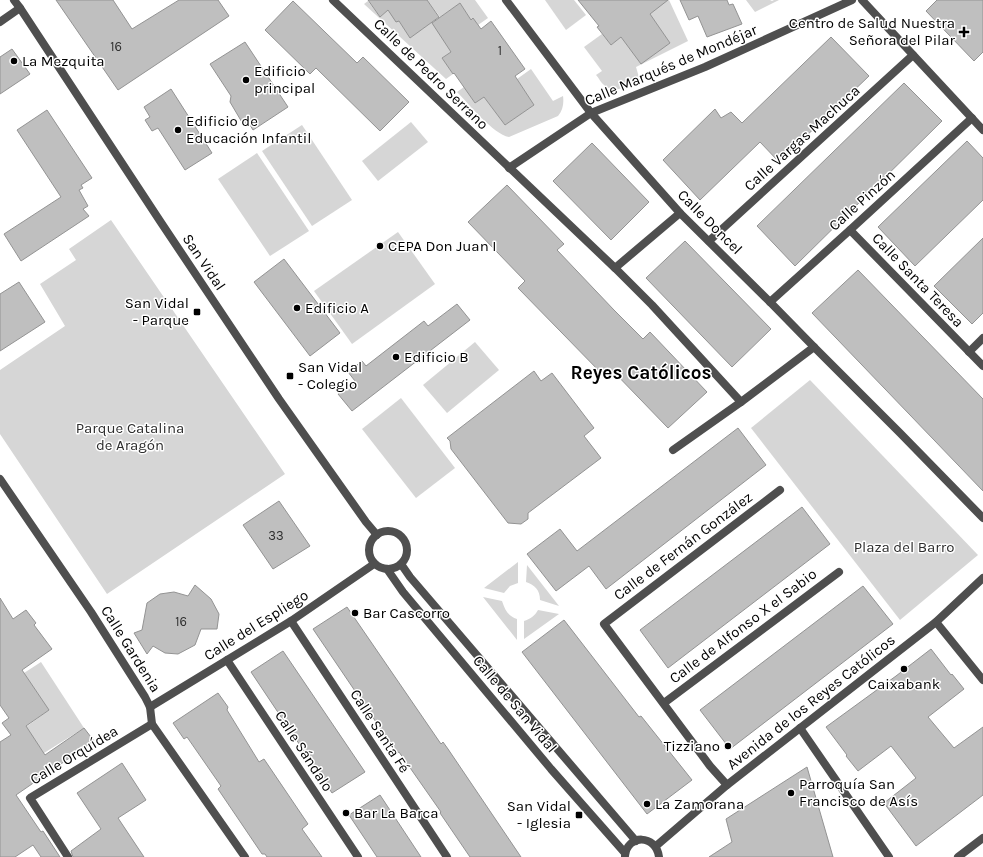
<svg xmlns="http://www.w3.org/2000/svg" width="983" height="857" font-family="Karla,sans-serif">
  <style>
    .green { fill: #d6d6d6 }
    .building { fill: #bfbfbf; stroke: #939393 }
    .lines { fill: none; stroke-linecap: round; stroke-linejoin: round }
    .street { stroke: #4f4f4f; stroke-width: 8 }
    .poi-dot { fill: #000; stroke: #fff; stroke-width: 1.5 }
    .labels { text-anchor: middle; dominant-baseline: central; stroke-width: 3; stroke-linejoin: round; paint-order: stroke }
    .number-label { font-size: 13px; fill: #303030 }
    .poi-label { font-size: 15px; fill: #000; stroke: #fff; text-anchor: start }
    .street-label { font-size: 15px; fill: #000; stroke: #fff }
    .park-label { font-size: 15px; fill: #2d2d2d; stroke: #fff }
    .district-label { font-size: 19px; font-weight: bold; fill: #000; stroke: #fff }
  </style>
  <rect width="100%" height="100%" fill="#fff"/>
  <g class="green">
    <path d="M427,0H475L488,18L478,25L473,19L471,20L460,3L440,17Z"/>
    <path d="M545,0H574L586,15L566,30Z"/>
    <path d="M656,0H669L688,41L636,67L640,81C629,85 615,95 604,85C601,83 599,78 596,75L602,71L584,47L602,34L611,45L621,37L641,63L670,43L650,14Z"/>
    <path d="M746,0H770L772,1L774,0H779L755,12Z"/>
    <path d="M368,1L380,17L388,10L399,21L410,38L432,22L451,52L442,58L453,74L446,79L364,4Z"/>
    <path d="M531,69L553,101L563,96C564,103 563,110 558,116L509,137C493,134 469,104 457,92L464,87L475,103L484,97L505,125L534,105L517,79Z"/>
    <path d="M411,122L428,142L378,181L362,161Z"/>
    <path d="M302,125L352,200L312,226L262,151Z"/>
    <path d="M257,153L309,231L270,256L218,179Z"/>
    <path d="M111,220L285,474L107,594L0,434V370L65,326L40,284L76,260L69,249Z"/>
    <path d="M398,232L435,284L352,344L314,291Z"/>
    <path d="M475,342L499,370L447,413L423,385Z"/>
    <path d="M810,380L978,555L900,620L751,428Z"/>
    <path d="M401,398L455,468L416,498L362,429Z"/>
    <path d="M518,562V583L510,586L504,593L484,588Z"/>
    <path d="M527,565L559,606L540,600C540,590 535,585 526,582Z"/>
    <path d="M483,597L502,601C505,610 508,616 517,619V640Z"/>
    <path d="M538,610L559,614L524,639V621C530,619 535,616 538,610Z"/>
    <path d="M41,662L84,728L44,753L26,727L49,710L24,673Z"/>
  </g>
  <g class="building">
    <path d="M56,0H113L132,29L179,0H218L229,16L118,90Z"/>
    <path d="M368,0H427L439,17L410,38L399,21L396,22L388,10L380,17Z"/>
    <path d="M578,0H668L650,14L670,43L641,64L621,37L611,45L597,27L599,26Z"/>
    <path d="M680,0H727L729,5L733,4L742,24L707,37L698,16L689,20Z"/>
    <path d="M937,0H983V52L974,61L926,11Z"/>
    <path d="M293,1L357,63L363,57L409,102L380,131L316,68L310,74L265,30Z"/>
    <path d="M460,3L471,20L473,18L481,29L491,21L525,69L515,76L534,105L505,125L484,97L475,103L454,73L453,74L442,58L451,52L432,23Z"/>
    <path d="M831,37L869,76L779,162L760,142L700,200L663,160L715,109L721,118L731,112L742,123Z"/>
    <path d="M245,42L288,107L253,130L250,125L243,124L230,102L231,96L210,64Z"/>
    <path d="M12,49L30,74L0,94V57Z"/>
    <path d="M904,83L942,121L795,266L757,226Z"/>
    <path d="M171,89L212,153L185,170L158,128L152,131L145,120L150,117L144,107Z"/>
    <path d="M47,110L92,178L81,185L83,188L79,190L88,206L83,209L89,216L21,261L4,234L61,197L17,130Z"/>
    <path d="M967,141L983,158V200L915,266L878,227Z"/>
    <path d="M592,143L649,202L611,240L553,181Z"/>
    <path d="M507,185L564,244L557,250L614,310L643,339L650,332L707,392L668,428L611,369L604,376L518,288L525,281L468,222Z"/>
    <path d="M983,238V313L972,324L934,286Z"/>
    <path d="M685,241L771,329L732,367L646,278Z"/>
    <path d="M284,259L340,333L310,356L254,282Z"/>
    <path d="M858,270L983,399V491L812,313Z"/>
    <path d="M19,282L45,322L0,351V294Z"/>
    <path d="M457,304L470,320L352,411L338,394L355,381L348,372L362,361L366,366L424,321L428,326Z"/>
    <path d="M534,371L541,381L552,373L584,415L594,428L584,436L601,458L528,513V519L521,524L508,523L451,449L450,441L447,438Z"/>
    <path d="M738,428L766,465L606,589L589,566L556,591L527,554L560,529L577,551Z"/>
    <path d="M279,501L310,546L273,569L243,525Z"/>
    <path d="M802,507L830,544L668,668L640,630Z"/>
    <path d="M195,585L211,599L219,614L217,629H201L195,645L178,654L165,653L153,646L147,654L134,633L142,630L147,603L160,594L174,592L188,596Z"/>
    <path d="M863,586L893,624L730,749L700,710Z"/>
    <path d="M0,598L13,619L26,610L36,623L34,625L52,649L22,670L49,710L26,726L45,755L84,728L94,741L16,795L41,832L43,831L60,857H41L33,845L15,857H0V742L11,735L2,723L9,718L0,705Z"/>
    <path d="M347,607L441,744L443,742L448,749L521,857H470L440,813L441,812L399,752L397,753L313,629Z"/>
    <path d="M564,620L639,717L641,716L692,780L647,814L522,652Z"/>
    <path d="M931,649L951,675L952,674L964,689L928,717L954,748L983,727V795L916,846L884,803L916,778L891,746L858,771L846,756L847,755L826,727L896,676Z"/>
    <path d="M283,651L365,772L332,793L251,672Z"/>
    <path d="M218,693L228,707L227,710L259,762L264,759L308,824L302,829L322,857H267L265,854H262L218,789L221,786L187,737L184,739L173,723Z"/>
    <path d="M122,763L146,800L118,818L144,857H73L71,851L101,829L77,793Z"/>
    <path d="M807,767L833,857H709L732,842L726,819Z"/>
    <path d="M380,795L421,857H377L349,815Z"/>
  </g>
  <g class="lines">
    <g class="street">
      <path d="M14,0L20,8L160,221L279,399L366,522L377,535"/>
      <path d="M333,0L615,268L680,213"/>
      <path d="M506,0L591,113L680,213L770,302L814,347L900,433L983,518"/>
      <path d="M862,0L983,130"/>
      <path d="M0,22L20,8"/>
      <path d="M509,168L591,113L705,67L852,0"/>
      <path d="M850,230L983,366"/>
      <path d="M709,241L913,55"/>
      <path d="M615,268L652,305L741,402"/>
      <path d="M770,302L850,230L972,118"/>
      <path d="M969,352L983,338"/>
      <path d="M673,450L741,402L814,347"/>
      <path d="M0,479L91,612L145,697L150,707L152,724L245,857"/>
      <circle cx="388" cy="550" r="19"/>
      <path d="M401,564L410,577L636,841"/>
      <path d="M387,569L403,592L551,769L625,853"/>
      <path d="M291,621L447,857"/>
      <path d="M936,622L983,680"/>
      <path d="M227,660L358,857"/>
      <path d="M664,703L839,572"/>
      <path d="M150,707L291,621L374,564"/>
      <path d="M800,728L889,857"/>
      <path d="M727,785L710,766L604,624L780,490"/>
      <path d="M656,846L727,785L936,622L983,578"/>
      <path d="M625,856C627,834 656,834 659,857"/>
      <path d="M68,857L30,798L152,724"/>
      <path d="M958,857L983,838"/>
    </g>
  </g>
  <g class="poi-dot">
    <path d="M962 26h4v4h4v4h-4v4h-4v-4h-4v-4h4z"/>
    <circle cx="14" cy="61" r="4"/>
    <circle cx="246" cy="80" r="4"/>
    <circle cx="178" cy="130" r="4"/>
    <circle cx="380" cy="246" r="4"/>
    <circle cx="297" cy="308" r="4"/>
    <rect x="193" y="308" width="8" height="8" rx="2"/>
    <circle cx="396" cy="357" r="4"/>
    <rect x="286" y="372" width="8" height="8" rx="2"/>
    <circle cx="355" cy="613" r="4"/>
    <circle cx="904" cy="669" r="4"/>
    <circle cx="728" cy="746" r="4"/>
    <circle cx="791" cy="793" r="4"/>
    <circle cx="647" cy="804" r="4"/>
    <circle cx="346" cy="813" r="4"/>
    <rect x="575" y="811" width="8" height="8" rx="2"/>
  </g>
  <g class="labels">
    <g class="number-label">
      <text x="116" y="46">16</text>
      <text x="500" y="50">1</text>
      <text x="276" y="535">33</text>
      <text x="181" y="621">16</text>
    </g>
    <g class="poi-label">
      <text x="955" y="23" text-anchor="end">Centro de Salud Nuestra<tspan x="955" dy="17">Señora del Pilar</tspan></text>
      <text x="22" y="61">La Mezquita</text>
      <text x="254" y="71">Edificio<tspan x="254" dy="17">principal</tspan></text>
      <text x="186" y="121">Edificio de<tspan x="186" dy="17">Educación Infantil</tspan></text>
      <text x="388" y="246">CEPA Don Juan I</text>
      <text x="189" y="303" text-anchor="end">San Vidal<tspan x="189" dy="17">- Parque</tspan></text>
      <text x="305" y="308">Edificio A</text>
      <text x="404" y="357">Edificio B</text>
      <text x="298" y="367">San Vidal<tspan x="298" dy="17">- Colegio</tspan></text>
      <text x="363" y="613">Bar Cascorro</text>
      <text x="904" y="684" text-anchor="middle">Caixabank</text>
      <text x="720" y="746" text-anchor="end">Tizziano</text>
      <text x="799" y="784">Parroquía San<tspan x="799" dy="17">Francisco de Asís</tspan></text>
      <text x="655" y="804">La Zamorana</text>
      <text x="571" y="806" text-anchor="end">San Vidal<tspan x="571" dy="17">- Iglesia</tspan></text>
      <text x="354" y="813">Bar La Barca</text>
    </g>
    <g class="street-label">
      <text transform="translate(671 65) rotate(-23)">Calle Marqués de Mondéjar</text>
      <text transform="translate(431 74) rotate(44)">Calle de Pedro Serrano</text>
      <text transform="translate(802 138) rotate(-42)">Calle Vargas Machuca</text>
      <text transform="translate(862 200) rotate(-42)">Calle Pinzón</text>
      <text transform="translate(710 222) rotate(45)">Calle Doncel</text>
      <text transform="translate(204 262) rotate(56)">San Vidal</text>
      <text transform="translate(918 280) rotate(46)">Calle Santa Teresa</text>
      <text transform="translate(683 546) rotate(-37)">Calle de Fernán González</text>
      <text transform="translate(256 625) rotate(-32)">Calle del Espliego</text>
      <text transform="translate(743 626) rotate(-37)">Calle de Alfonso X el Sabio</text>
      <text transform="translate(131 649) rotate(58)">Calle Gardenia</text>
      <text transform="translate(811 702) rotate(-38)">Avenida de los Reyes Católicos</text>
      <text transform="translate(515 704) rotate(50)">Calle de San Vidal</text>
      <text transform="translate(380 731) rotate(57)">Calle Santa Fé</text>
      <text transform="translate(304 751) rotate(57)">Calle Sándalo</text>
      <text transform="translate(74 755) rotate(-31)">Calle Orquídea</text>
    </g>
    <g class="park-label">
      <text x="130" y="428">Parque Catalina<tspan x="130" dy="17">de Aragón</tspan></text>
      <text x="904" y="547">Plaza del Barro</text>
    </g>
    <g class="district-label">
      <text x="641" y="373">Reyes Católicos</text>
    </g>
  </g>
</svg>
